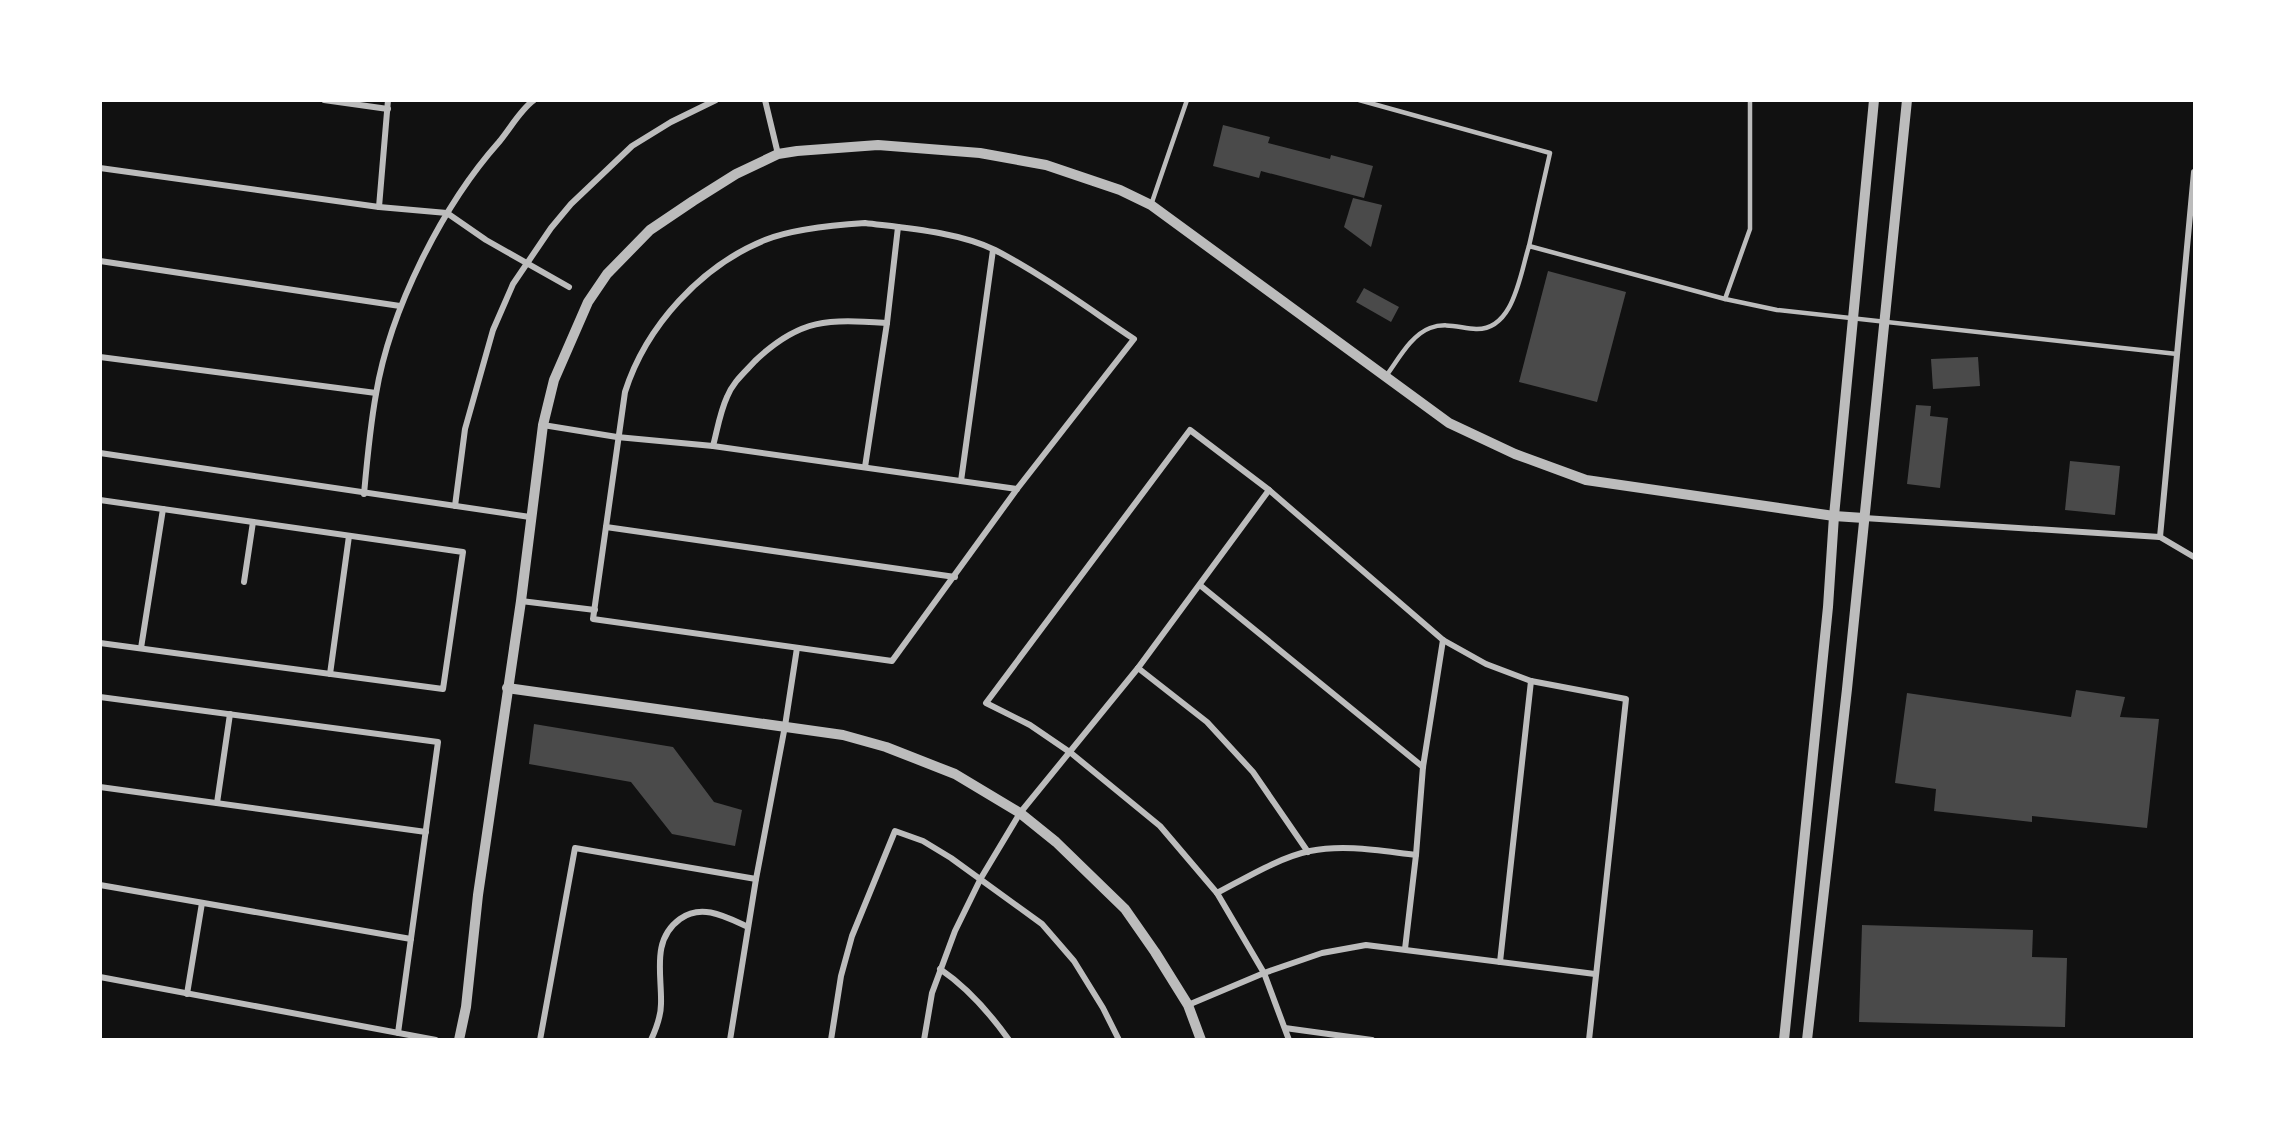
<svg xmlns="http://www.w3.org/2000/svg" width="2295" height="1140" font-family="Montserrat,sans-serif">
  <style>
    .building { fill: #4a4a4a }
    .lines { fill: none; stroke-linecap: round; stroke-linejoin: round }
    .service { stroke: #bcbcbc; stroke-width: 4.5 }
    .minor { stroke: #bcbcbc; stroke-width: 6 }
    .tertiary { stroke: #bcbcbc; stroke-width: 10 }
  </style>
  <rect width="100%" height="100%" fill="#111"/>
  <g class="building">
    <path d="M1223,125L1270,137L1268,143L1330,159L1331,155L1373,166L1364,198L1261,171L1259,178L1213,166Z"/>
    <path d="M1353,198L1382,205L1371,247L1344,227Z"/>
    <path d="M1548,271L1626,292L1597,402L1519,382Z"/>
    <path d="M1364,288L1399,307L1391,322L1356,302Z"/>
    <path d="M1978,357L1980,386L1933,389L1931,359Z"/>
    <path d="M1916,405L1931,406L1930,416L1948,418L1940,488L1907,484Z"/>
    <path d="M2070,461L2120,466L2115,515L2065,510Z"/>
    <path d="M2076,690L2125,697L2120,717L2159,719L2147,828L2032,816V822L1934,811L1936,789L1895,783L1907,693L2071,717Z"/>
    <path d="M534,724L673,747L714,802L742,810L735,846L672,834L631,782L529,764Z"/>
    <path d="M1862,925L2033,930L2032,957L2067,958L2065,1027L1859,1022Z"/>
  </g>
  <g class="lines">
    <g class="service">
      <path d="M1359,100L1550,153L1529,246"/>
      <path d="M1151,205L1187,100"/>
      <path d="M1725,299L1777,310L2177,354"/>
      <path d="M1386,376C1398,360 1411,335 1430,328C1446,322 1460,328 1476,329C1514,330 1520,274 1529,246L1725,299L1750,229V100"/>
    </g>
    <g class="minor">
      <path d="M324,100L388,109"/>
      <path d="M765,100L778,154"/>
      <path d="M100,168L379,207L447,213L486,240L569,287"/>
      <path d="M379,207L388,100"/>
      <path d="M865,223C905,228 958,232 995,250C1043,275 1089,309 1134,339L1017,489L892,661L593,619L625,392C646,326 701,266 765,240C792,229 835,225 865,223Z"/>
      <path d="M100,261L400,306"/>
      <path d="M100,357L376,393"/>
      <path d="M543,425L617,437L713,446L1017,489"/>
      <path d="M713,446C717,431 720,412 727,397C733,382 744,373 755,361C800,318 828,319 887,323"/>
      <path d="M100,453L530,517"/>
      <path d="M865,467L887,323L898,227"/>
      <path d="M961,481L993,250"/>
      <path d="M364,494C367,461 370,427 376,394C390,310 442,206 499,142C510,129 520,110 534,100"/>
      <path d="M100,500L463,552L443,689L100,643"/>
      <path d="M455,506L465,429L493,330L513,284L551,228L571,204L632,146L671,122L716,100"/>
      <path d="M1864,518L2160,537L2194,557"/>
      <path d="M606,527L955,577"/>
      <path d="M2160,537L2194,172"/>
      <path d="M244,582L253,522"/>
      <path d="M1201,586L1423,767"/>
      <path d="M521,601L595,610"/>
      <path d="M141,648L163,509"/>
      <path d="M1138,668L1207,722L1253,772L1308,852"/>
      <path d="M330,674L349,536"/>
      <path d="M100,697L438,742L398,1033"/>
      <path d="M100,787L426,832"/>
      <path d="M217,803L230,714"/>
      <path d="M100,885L411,939"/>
      <path d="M1217,893C1244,879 1280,857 1310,851C1345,844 1381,851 1416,855"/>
      <path d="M1405,949L1416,855L1423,767L1443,640"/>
      <path d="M1500,962L1531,681"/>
      <path d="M940,969C968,988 989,1012 1009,1040"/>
      <path d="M100,977L436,1040"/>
      <path d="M187,994L202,903"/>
      <path d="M1188,1005L1264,973L1322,953L1366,945L1595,974"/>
      <path d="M1285,1028L1372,1040"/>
      <path d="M540,1040L575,848L756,879"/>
      <path d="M651,1040C656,1029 661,1016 661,1004C662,974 651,940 680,919C702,903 726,917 748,927"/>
      <path d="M730,1040L756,879L785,726L797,648"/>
      <path d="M831,1040L841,976L852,936L895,831L923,841L951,858L1042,924L1074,961L1103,1008L1119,1040"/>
      <path d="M924,1040L932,993L955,931L981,878L1020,813L1138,668L1269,490"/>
      <path d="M1289,1040L1264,973L1217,893L1160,826L1071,753L1030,725L986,703L1190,430L1269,490L1443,640L1486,664L1531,681L1626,699L1589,1040"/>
    </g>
    <g class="tertiary">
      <path d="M507,688L843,735L886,747L955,774L1020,813L1056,842L1125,909L1155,952L1188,1005L1201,1040"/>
      <path d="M459,1040L466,1007L478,895L521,601L543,425L554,380L588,302L607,274L650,230L693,201L736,174L778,154L797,151L878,145L980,153L1046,165L1120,190L1151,205L1449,423L1515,454L1586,480L1834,516L1864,518"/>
      <path d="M1784,1040L1828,607L1834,516L1874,100"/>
      <path d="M1807,1040L1847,689L1907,100"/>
    </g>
  </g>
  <rect width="2295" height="1140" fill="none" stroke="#ffffff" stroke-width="204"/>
</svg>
